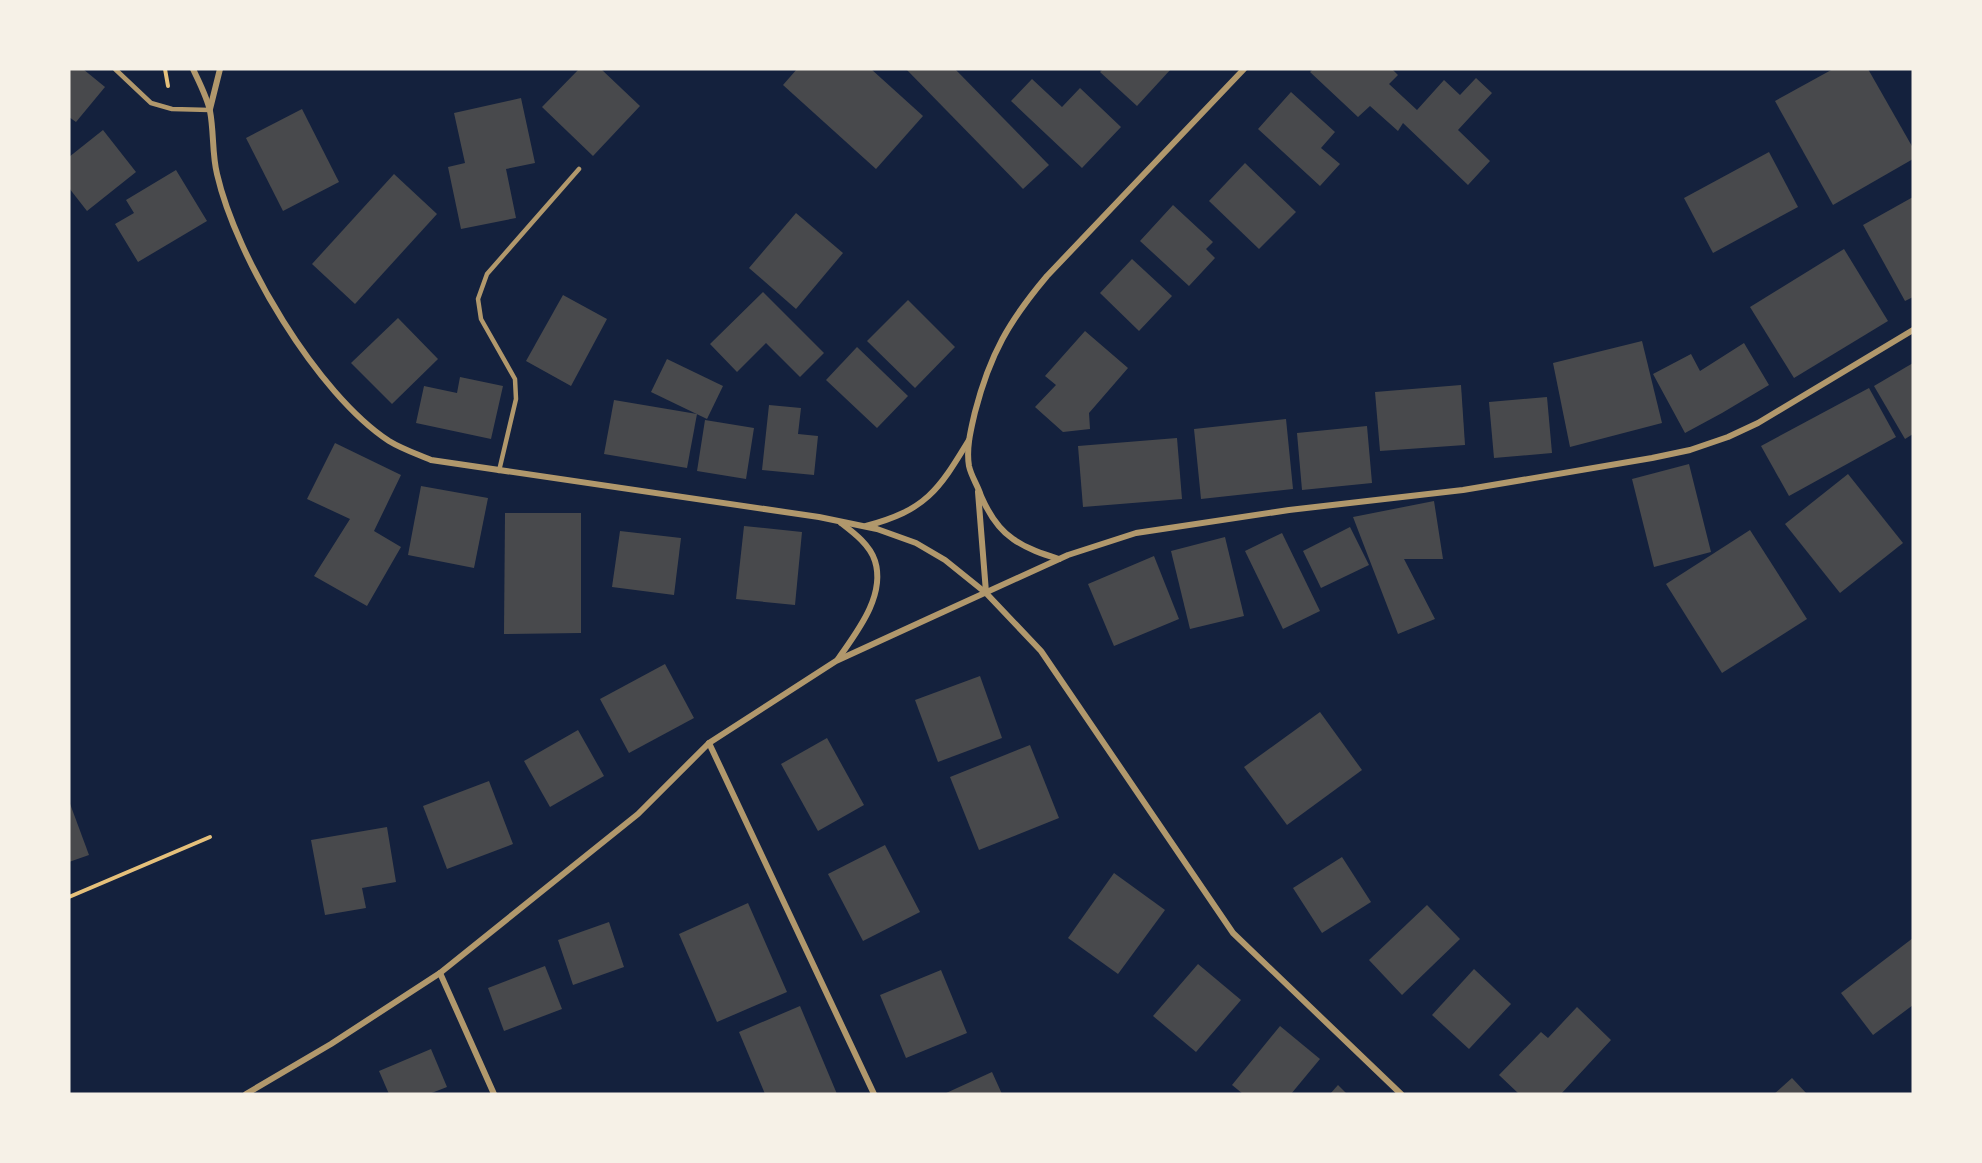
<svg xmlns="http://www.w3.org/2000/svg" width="1982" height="1163" font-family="'Space Grotesk',sans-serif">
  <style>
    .building { fill: #48494c }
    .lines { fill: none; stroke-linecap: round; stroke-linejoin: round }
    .path { stroke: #e5c07b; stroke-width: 4 }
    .service { stroke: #b1986c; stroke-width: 4.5 }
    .minor { stroke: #b1986c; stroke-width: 6 }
  </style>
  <rect width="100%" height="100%" fill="#14213d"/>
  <g class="building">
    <path d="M69,69H83L105,87L76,122L69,117Z"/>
    <path d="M579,69H601L640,106L593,156L542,107Z"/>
    <path d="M797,69H871L923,116L876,169L783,85Z"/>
    <path d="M906,69H955L1049,165L1023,189Z"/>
    <path d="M1103,69H1171L1137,106L1100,72Z"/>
    <path d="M1313,69H1392L1398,75L1389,84L1417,110L1444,80L1460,95L1476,78L1492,93L1458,130L1490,161L1468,185L1403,123L1398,131L1370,106L1358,117L1310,72Z"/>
    <path d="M1833,69H1868L1913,148V159L1833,205L1775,101Z"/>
    <path d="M1032,79L1062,107L1080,88L1121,127L1082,168L1011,101Z"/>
    <path d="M1291,92L1335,132L1321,148L1340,164L1320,186L1258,129Z"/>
    <path d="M521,98L535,163L506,169L516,218L461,229L448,167L465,163L454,113Z"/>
    <path d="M302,109L339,182L283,211L246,138Z"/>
    <path d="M103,130L136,172L87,211L69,188V157Z"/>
    <path d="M1769,152L1798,207L1713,253L1684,198Z"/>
    <path d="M1245,163L1296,212L1259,249L1209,201Z"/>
    <path d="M176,170L207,221L138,262L115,224L134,213L126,200Z"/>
    <path d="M394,174L437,214L355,304L312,264Z"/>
    <path d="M1913,197V297L1905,301L1863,225Z"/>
    <path d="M1173,205L1213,242L1206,249L1215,258L1189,286L1140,241Z"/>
    <path d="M796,213L843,253L796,309L749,268Z"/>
    <path d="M1844,249L1888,321L1794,378L1750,307Z"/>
    <path d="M1132,259L1172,296L1139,331L1100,293Z"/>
    <path d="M763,292L824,353L800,377L766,343L737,372L710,344Z"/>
    <path d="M563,295L607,319L571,386L526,361Z"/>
    <path d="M908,300L955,347L915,388L867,341Z"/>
    <path d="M398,318L438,359L392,404L351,363Z"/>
    <path d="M1085,331L1128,368L1089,413L1090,429L1063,432L1035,407L1056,385L1045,376Z"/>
    <path d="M1642,341L1662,423L1570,447L1553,363Z"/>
    <path d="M1744,343L1769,385L1722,413L1685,433L1653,374L1691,354L1700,371Z"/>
    <path d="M857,347L908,396L877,428L826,380Z"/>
    <path d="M667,359L723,386L707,419L651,392Z"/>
    <path d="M1913,363V434L1905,439L1874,386Z"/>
    <path d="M460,377L503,386L491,439L416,423L424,386L457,393Z"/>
    <path d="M1461,385L1465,445L1380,451L1375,392Z"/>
    <path d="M1869,388L1896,437L1789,496L1761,446Z"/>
    <path d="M1547,397L1552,453L1494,458L1489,402Z"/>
    <path d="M614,400L697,414L687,468L604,454Z"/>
    <path d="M769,405L801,408L798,434L818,436L814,475L762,470Z"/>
    <path d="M1286,419L1293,489L1201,499L1194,429Z"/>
    <path d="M705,420L754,428L746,479L697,471Z"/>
    <path d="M1367,426L1372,483L1302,490L1297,433Z"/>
    <path d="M1177,438L1182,499L1083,507L1078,446Z"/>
    <path d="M335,443L401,475L374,531L401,547L367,606L314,576L350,519L307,499Z"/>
    <path d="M1689,464L1711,552L1654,567L1632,479Z"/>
    <path d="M1848,474L1903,543L1840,593L1785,524Z"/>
    <path d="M421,486L488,498L474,568L408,555Z"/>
    <path d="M1434,501L1443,559H1404L1435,619L1398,634L1353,517Z"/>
    <path d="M505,513H581V633L504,634Z"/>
    <path d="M744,526L802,532L795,605L736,599Z"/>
    <path d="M1350,527L1369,565L1321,588L1303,551Z"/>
    <path d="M1750,530L1807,619L1722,673L1666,584Z"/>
    <path d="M620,531L681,538L674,595L612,587Z"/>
    <path d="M1282,533L1320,611L1283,629L1245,551Z"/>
    <path d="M1225,537L1244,616L1190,629L1171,551Z"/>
    <path d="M1154,556L1179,619L1114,646L1088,584Z"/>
    <path d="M665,664L694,718L629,753L600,699Z"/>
    <path d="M980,676L1002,738L938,762L915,700Z"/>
    <path d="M1320,712L1362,770L1287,825L1244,767Z"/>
    <path d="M578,730L604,776L550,807L524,761Z"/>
    <path d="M827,738L864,805L818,831L781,764Z"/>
    <path d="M1030,745L1059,818L979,850L950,777Z"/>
    <path d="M489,781L513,844L447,869L423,806Z"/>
    <path d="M69,801L89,855L69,862Z"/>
    <path d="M387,827L396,882L362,888L366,908L325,915L311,840Z"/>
    <path d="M885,845L920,912L863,941L828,874Z"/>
    <path d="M1342,857L1371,902L1322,933L1293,888Z"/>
    <path d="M1114,873L1165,910L1118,974L1068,938Z"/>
    <path d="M748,903L787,992L717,1022L679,934Z"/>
    <path d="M1427,905L1460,939L1402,995L1369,960Z"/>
    <path d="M609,922L624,967L573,985L558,940Z"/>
    <path d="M1913,938V1005L1873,1035L1841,993Z"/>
    <path d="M1198,964L1241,1000L1196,1052L1153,1016Z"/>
    <path d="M545,966L562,1009L504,1031L488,988Z"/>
    <path d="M1474,969L1511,1004L1469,1049L1432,1015Z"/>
    <path d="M941,970L967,1033L906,1058L880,995Z"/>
    <path d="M800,1006L837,1094H765L739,1032Z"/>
    <path d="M1577,1007L1611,1040L1561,1094H1519L1499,1075L1541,1032L1548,1038Z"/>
    <path d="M1280,1026L1320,1059L1291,1094H1243L1232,1085Z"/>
    <path d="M431,1049L447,1087L429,1094H389L379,1071Z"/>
    <path d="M992,1072L1002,1094H944Z"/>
    <path d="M1792,1078L1807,1094H1774Z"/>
    <path d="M1338,1085L1347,1094H1330Z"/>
  </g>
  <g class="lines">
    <g class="path">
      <path d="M165,69L168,86"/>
      <path d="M69,897L210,837"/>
    </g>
    <g class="service">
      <path d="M115,69L151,103L172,109L210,110"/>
      <path d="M499,471L516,399L515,379L481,319L478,299L487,274L579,169"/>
    </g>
    <g class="minor">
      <path d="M193,69C199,82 207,97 210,111C214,132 212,154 217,174C236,257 317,394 389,441C402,449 417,454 431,460L819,517L877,529L916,543L945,560L986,593L1041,651L1233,933L1401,1094"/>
      <path d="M210,109L220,69"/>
      <path d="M978,492L986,592"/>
      <path d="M866,526C926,510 938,491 969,440"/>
      <path d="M1059,559C1043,554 1027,549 1013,539C998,529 988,512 981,496C978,486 971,476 969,466C966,448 971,429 975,412C990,354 1009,321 1047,276L1244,69"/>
      <path d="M838,659C856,633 886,596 875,561C870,545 854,533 841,523"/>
      <path d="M709,743L874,1094"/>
      <path d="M440,973L494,1094"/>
      <path d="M246,1094L331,1044L440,973L638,814L709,743L836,661L932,617L1068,555L1136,533L1289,510L1463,490L1652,458L1690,450L1728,437L1758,423L1913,330"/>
    </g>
  </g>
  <rect width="1982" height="1163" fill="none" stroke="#f6f1e7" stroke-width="141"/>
</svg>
